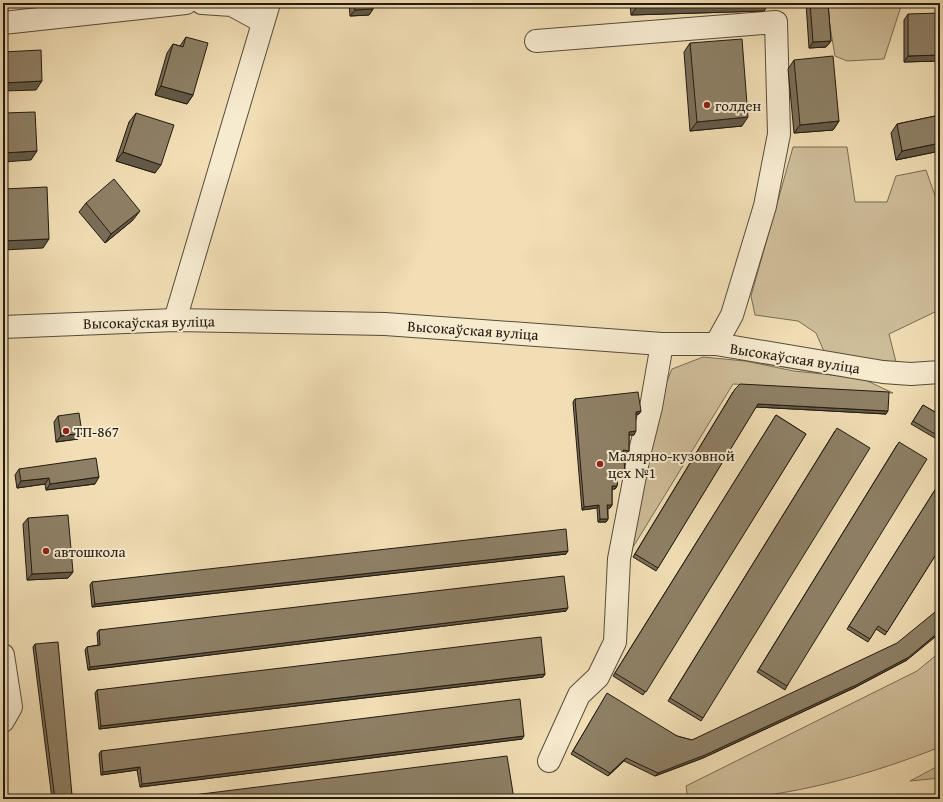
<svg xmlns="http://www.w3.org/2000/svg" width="943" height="802" font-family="'Gentium Book Plus',serif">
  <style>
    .green { fill: #cebd99; stroke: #786c54 }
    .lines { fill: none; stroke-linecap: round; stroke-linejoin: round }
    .minor-casing { stroke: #564c39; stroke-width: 24 }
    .minor { stroke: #f6eacf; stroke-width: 22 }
    .wall { fill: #7a6e58; stroke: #231b10 }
    .shaded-wall { fill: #635a47; stroke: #231b10 }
    .building { fill: #8e8066; stroke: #231b10 }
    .poi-dot { fill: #8f2418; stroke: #f6eacf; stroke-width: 1.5 }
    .labels { text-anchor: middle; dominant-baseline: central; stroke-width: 4; stroke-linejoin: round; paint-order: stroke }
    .poi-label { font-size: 15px; fill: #231b10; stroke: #f6eacf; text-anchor: start }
    .street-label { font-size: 15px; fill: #231b10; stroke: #f6eacf }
  </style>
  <rect width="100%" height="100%" fill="#f1deb5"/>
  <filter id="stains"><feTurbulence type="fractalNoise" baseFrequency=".005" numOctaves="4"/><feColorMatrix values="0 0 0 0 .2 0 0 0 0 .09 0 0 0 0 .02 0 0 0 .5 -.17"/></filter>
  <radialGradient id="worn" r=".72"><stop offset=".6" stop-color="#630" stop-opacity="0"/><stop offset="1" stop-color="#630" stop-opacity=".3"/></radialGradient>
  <g class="green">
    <path d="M826,3H902L884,59L847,61L835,56Z"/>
    <path d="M793,147H847L855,202H887L896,176L926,170L940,210V307L935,312L889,334L896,362L826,356L816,333L798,321L755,315L751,296Z"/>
    <path d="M703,357L745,361L794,371L861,378L893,393L733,384L630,552L659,401L672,369Z"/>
    <path d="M940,652V747C875,773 804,793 734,799C719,800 703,799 688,799L686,786L917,671Z"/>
    <path d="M940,765V778L910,781Z"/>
  </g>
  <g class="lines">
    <defs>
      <g id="minor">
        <path d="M202,3L232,5L263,22"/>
        <path d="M3,23L186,3"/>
        <path d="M536,41L776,22L779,134L765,206L732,315L716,344"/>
        <path d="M175,320L269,3"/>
        <path d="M3,327L175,320L385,324L662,344H716L883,372L911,374L940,372"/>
        <path d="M3,655L11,707L3,721"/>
        <path d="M549,761L579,695L598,677L615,642L619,559L639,455L651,407L662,344"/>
      </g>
    </defs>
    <use href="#minor" class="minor-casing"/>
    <use href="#minor" class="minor"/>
  </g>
  <g class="wall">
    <path d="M349,3H373V9L369,15L350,16Z"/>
    <path d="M630,3H769L764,11L631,15Z"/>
    <path d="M806,3H828L831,41L826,47L809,48Z"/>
    <path d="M908,14L938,61L904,62V20Z"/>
    <path d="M186,37L193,95L187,104L155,95L167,53L173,44L180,46Z"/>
    <path d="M690,43L742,126L690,131L684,52Z"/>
    <path d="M794,60L839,121L833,130L794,133L788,69Z"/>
    <path d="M136,113L155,173L116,161L129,122Z"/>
    <path d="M940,115V151L896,160L891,133L897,124Z"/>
    <path d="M86,203L133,220L105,243L79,212Z"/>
    <path d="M733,392L886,414L756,407L656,571L633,557Z"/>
    <path d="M575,399L641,411L639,414L636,415L634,435H629V451L627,454H623L625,471L623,475L618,474L617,486L615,489H612V505L610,508H608V519L606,522H598L597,508L582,510L573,402Z"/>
    <path d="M923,405L940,415V441L911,424Z"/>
    <path d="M776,415L806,434L643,695L613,676Z"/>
    <path d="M58,416L82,433L78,439L56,442L54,422Z"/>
    <path d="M835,431L703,718L701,721L668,701Z"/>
    <path d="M897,445L787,686L785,690L757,672Z"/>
    <path d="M19,469L95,484L46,490L45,484L17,488L15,475Z"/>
    <path d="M940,482V548L885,635L876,629L868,642L847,629Z"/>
    <path d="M28,518L73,572L68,578L27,580L23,524Z"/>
    <path d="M566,554L92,607L90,585L92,582Z"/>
    <path d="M566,611L88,670L85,650L87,647L98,645L97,633L99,630Z"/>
    <path d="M35,644L72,795L96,799H52L33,647Z"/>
    <path d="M907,660L854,688L703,758L655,776L624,761L608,776L571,754L605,697L677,736L692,740Z"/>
    <path d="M545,674L543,677L99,729L95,693L97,690Z"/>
    <path d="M522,739L140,787L137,770L101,775L99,754L101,751Z"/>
  </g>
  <g class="shaded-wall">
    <path d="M664,3H769L764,11L631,15L639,4Z"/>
    <path d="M373,9L369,15L350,16L355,10Z"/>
    <path d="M831,41L826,47L809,48L813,42Z"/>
    <path d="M940,55V58L938,61L904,62L908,56Z"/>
    <path d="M42,81L36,90L3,91V83Z"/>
    <path d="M161,86L193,95L187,104L155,95Z"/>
    <path d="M748,117L742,126L690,131L697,122Z"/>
    <path d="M839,121L833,130L794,133L800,125Z"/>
    <path d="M940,143V151L896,160L902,151Z"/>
    <path d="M37,151L31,160L3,162V153Z"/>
    <path d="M123,152L161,165L155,173L116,161Z"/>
    <path d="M140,211L133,220L105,243L111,234Z"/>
    <path d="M49,239L43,248L3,250V241Z"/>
    <path d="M758,404L888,411L886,414L756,407Z"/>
    <path d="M641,411L639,414L633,415L636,412Z"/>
    <path d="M636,431L634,435H626L629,432Z"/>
    <path d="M82,433L78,439L56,442L61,436Z"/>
    <path d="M623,450L629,451L627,454L621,453Z"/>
    <path d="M618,471H625L623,475L616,474Z"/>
    <path d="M99,477L95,484L46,490L50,484Z"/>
    <path d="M49,478L45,484L17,488L21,481Z"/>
    <path d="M612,486H617L615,489H610Z"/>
    <path d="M599,505L597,508L582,510L584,507Z"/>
    <path d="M607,505H612L610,508H605Z"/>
    <path d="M600,519H608L606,522H598Z"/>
    <path d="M568,551L566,554L92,607L95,604Z"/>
    <path d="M73,572L68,578L27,580L32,574Z"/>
    <path d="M568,608L566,611L88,670L90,667Z"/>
    <path d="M940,631V633L907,660L854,688L703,758L655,776L658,773Z"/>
    <path d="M545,674L543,677L99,729L101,726Z"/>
    <path d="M524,736L522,739L140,787L142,784Z"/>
    <path d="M626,758L624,761L608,776L610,773Z"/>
    <path d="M140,767L137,770L101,775L103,772Z"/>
  </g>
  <g class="building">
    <path d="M354,3H373V9L355,10Z"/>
    <path d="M639,3H664L639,4Z"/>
    <path d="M810,3H828L831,41L813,42Z"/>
    <path d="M940,13V55L908,56V14Z"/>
    <path d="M186,37L208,43L193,95L161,86L173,44L183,47Z"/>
    <path d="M742,39L748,117L697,122L690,43Z"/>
    <path d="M41,50L42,81L3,83V52Z"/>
    <path d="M833,56L839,121L800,125L794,60Z"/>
    <path d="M35,112L37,151L3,153V113Z"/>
    <path d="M136,113L174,125L161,165L123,152Z"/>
    <path d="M940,115V143L902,151L897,124Z"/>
    <path d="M114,179L140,211L111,234L86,203Z"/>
    <path d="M47,187L49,239L3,241V189Z"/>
    <path d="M740,384L889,392L888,411L758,404L658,568L635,554L735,389Z"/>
    <path d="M638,392L641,411L636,412V431L629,432V451L623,450L625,471H618L617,486H612V505H607L608,519H600L599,505L584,507L575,399Z"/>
    <path d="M923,405L940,415V437L913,421Z"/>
    <path d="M79,413L82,433L61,436L58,416Z"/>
    <path d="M776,415L806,434L646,692L615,673Z"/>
    <path d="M837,428L870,448L703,718L670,698Z"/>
    <path d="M899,442L927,459L787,686L759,669Z"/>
    <path d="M96,458L99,477L50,484L49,478L21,481L19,469Z"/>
    <path d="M940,482V548L887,632L878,626L870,639L849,626Z"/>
    <path d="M68,515L73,572L32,574L28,518Z"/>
    <path d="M566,529L568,551L95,604L92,582Z"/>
    <path d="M564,576L568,608L90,667L87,647L100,645L99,630Z"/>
    <path d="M940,608V631L909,657L856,685L705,755L658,773L626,758L610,773L573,751L607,693L677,736L692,740L897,643Z"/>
    <path d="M541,637L545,674L101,726L97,690Z"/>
    <path d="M58,642L72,795L96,799H55L35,644Z"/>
    <path d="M520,699L524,736L142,784L140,767L103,772L101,751Z"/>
    <path d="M507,756L514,799H161Z"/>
  </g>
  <g class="poi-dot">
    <circle cx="707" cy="105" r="4"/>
    <circle cx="66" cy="431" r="4"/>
    <circle cx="600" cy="464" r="4"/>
    <circle cx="46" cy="551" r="4"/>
  </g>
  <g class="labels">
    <g class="poi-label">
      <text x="715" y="105">голден</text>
      <text x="74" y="431">ТП-867</text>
      <text x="608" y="455">Малярно-кузовной<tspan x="608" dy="17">цех №1</tspan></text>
      <text x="54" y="551">автошкола</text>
    </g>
    <g class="street-label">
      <text transform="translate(149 322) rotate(-1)">Высокаўская вуліца</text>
      <text transform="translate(473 330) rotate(4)">Высокаўская вуліца</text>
      <text transform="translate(795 358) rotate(9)">Высокаўская вуліца</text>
    </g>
  </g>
  <rect width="943" height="802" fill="none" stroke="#f1deb5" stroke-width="16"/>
  <rect x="4" y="4" width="935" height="794" fill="none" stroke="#231b10" stroke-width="2"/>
  <rect x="8" y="8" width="927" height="786" fill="none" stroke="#231b10"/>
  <rect width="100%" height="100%" filter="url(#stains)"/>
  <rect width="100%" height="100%" fill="url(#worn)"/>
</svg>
